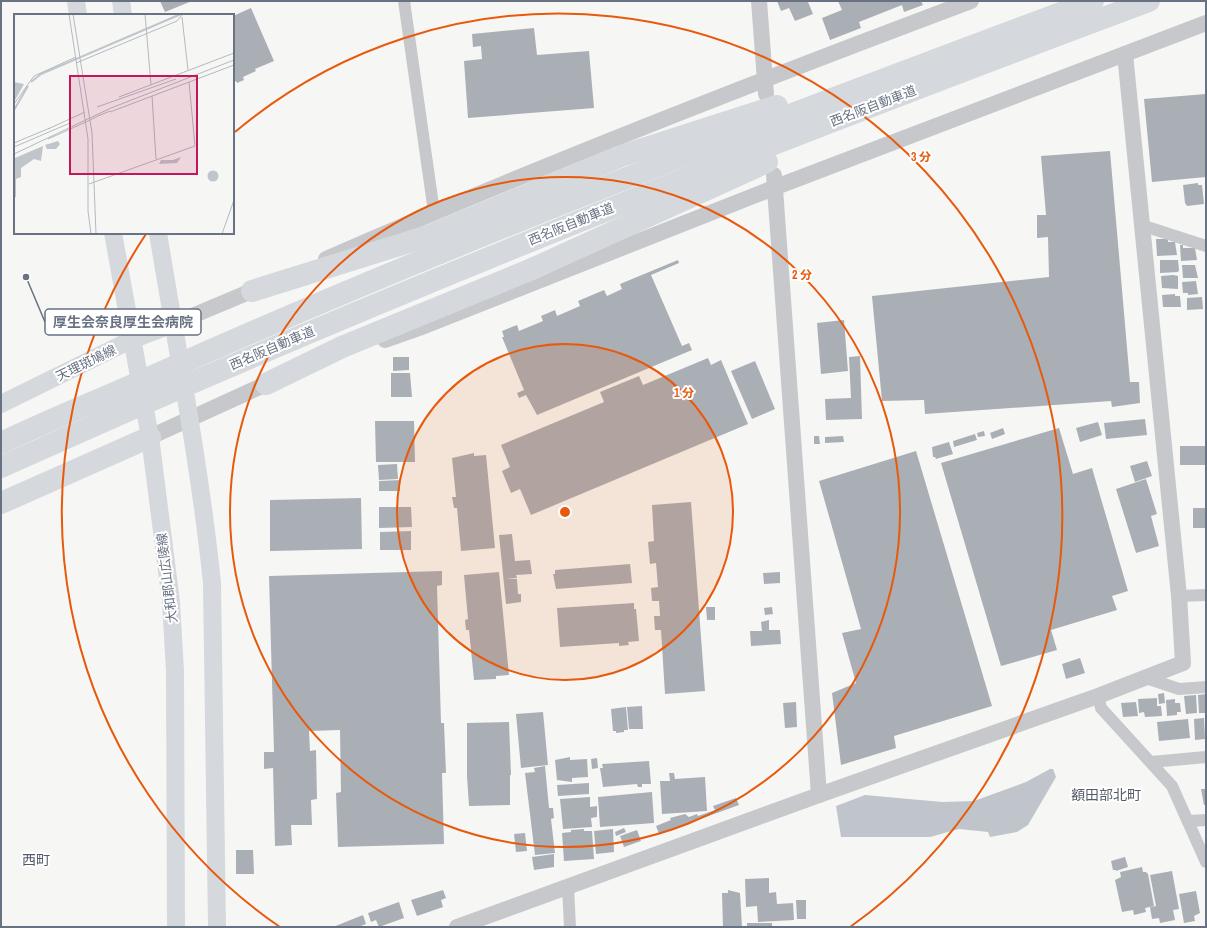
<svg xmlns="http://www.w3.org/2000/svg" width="1207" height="928" font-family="'Archivo Narrow','Noto Sans JP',sans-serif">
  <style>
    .water { fill: #bfc5cb }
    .building { fill: #aaafb6 }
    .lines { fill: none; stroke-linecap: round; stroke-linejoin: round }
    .minor { stroke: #c6c8cc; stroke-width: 12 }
    .tertiary { stroke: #c6c8cc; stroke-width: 16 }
    .secondary { stroke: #d5d8dc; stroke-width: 18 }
    .motorway { stroke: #d5d8dc; stroke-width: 22 }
    .ring { fill: none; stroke: #e8590c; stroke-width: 2 }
    .labels { text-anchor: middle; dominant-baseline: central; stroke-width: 4; stroke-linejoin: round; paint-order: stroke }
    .street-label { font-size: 13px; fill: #687283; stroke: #fff }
    .neighbourhood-label { font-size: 14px; fill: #555c69; stroke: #fff }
    .inset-river { fill: none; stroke: #bfc5cb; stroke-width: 2 }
    .inset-road { fill: none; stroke: #b4bac0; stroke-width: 1 }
    .view { fill: #c2185b; fill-opacity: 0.15; stroke: #c2185b; stroke-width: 2 }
    .inset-edge { fill: none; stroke: #687283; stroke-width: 2 }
    .centre { fill: #e8590c; stroke: #fff; stroke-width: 2 }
    .ring-label { font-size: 12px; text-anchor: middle; font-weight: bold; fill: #e8590c; stroke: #fff; stroke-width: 4; stroke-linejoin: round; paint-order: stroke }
    .leader { fill: none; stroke: #687283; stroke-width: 1.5 }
    .callout-dot { fill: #687283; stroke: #fff; stroke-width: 1.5 }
    .callout { fill: #fff; stroke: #687283; stroke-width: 1.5 }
    .callout-label { font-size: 14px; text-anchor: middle; font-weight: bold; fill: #687283 }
  </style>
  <rect width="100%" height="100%" fill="#f6f7f4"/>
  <path class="water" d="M1050,769H1053L1056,777L1028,825L1017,832L990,837L988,832L959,829L930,837H841L836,806L865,795L942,802L974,801L1026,782Z"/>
  <g class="building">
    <path d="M160,1H192L165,12Z"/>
    <path d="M777,1H811L808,2L813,14L795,21L789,8L781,11Z"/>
    <path d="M838,1H921L923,5L904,12L902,5L859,22L861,28L830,40L822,18L842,10Z"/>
    <path d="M251,8L274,61L255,69L256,71L243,77L244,80L237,83L236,81L233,82V16Z"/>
    <path d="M534,28L537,55L589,51L594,108L468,118L464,61L482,59L481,46L473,47L472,34Z"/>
    <path d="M1206,94V177L1152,182L1144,99Z"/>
    <path d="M1110,151L1130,382H1139L1140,403L1112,407L1111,401L925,414L924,400L882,401L872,296L1049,277L1048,237L1037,238V215H1046L1041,156Z"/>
    <path d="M1198,183V185H1202L1204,204L1187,206L1185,203L1183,185Z"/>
    <path d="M1156,239H1168V242H1175L1177,255L1157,256Z"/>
    <path d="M1180,245H1183V248H1195L1197,260L1181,261Z"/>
    <path d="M678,260L679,263L651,275L682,346L689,343L692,350L537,415L526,395L519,398L517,393L524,390L502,337H504L502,331L517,325L519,331L543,321L541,316L555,310L557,316L580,306L578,301L604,290L607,296L622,289L620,284Z"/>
    <path d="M1160,260H1178L1179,270L1178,272L1160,273Z"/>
    <path d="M1182,265H1195L1198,278H1183Z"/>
    <path d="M1173,275L1178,276V289L1162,288L1161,276Z"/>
    <path d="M1196,281L1198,294L1188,295V293H1183L1182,282Z"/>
    <path d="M1175,294V296H1180L1181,307H1163L1162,295Z"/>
    <path d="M1202,297L1203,309L1187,310V298Z"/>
    <path d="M844,320L848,371L821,374L817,323Z"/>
    <path d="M860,356L862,419L826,420L825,399L851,398L849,357Z"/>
    <path d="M393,357H409V370L393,371Z"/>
    <path d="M708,358L711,365L721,360L748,424L531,515L520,489L511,493L502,471L510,467L501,445L604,402L600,392L639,376L643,385Z"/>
    <path d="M755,361L775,409L752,419L731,371Z"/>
    <path d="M391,373H410L412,397H391Z"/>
    <path d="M1145,419L1147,435L1106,439L1104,423Z"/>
    <path d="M375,421H414L415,462H376Z"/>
    <path d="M1098,422L1102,435L1080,442L1076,428Z"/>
    <path d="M1003,428L1005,434L992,439L990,433Z"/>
    <path d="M1059,428L1073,474L1092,468L1128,591L1112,596L1117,610L1051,630L1057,650L1001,666L941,463Z"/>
    <path d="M984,431L985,436L978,437L977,433Z"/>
    <path d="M975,434L977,440L954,447L953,441Z"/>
    <path d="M814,436H819L820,444H814Z"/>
    <path d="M843,436L844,442L825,443V437Z"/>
    <path d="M949,442L953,454L936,459L935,457H933L932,447Z"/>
    <rect x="1180" y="446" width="26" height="19"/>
    <path d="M916,451L992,706L894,736L896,748L841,765L832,693L856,683L842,633L861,629L819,481Z"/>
    <path d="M474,453V456L486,455L495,548L461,551L457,508H454L452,497H456L452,458Z"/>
    <path d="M1147,461L1152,476L1135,482L1130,466Z"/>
    <path d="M397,464L398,479L379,480L378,465Z"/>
    <path d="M1146,479L1157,514L1151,516L1159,546L1136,553L1116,489Z"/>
    <path d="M400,480V491H379V481Z"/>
    <path d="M361,498L362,549L270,551V500Z"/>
    <path d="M691,502L705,691L665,694L661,630H655L654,616H660L659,601H652L651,588L658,587L656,563L650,564L648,542L654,541L652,505Z"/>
    <path d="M379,507H411L412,527L379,528Z"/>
    <rect x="1193" y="508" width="13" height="20"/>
    <path d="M411,531V550H380V532Z"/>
    <path d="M512,534L515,561L530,560L532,574L516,575L517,578L506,579H517L518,594H521V602L506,604L499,535Z"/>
    <path d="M630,564L632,583L556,589L553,574H555V570Z"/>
    <path d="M442,571V585L437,586L441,723H444L446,773H442L444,844L338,847L336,793L341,792L340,730L309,731L310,751L316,750L317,799L311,800L312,825H291L292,845L275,846L273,768L264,769V752H274L269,576Z"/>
    <path d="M499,572L509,675L496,676V679L474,680L469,630H466L465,620L468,619L464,575Z"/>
    <path d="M780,572V583L764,584L763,573Z"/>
    <path d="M634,603V609H636L639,641L628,642L629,645L619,646V643L560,647L557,608Z"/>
    <path d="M706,607H715V620H707Z"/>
    <path d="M772,607L773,614L765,615L764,608Z"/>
    <path d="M769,620V630H780L781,644L751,646L750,631H762L761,622Z"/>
    <path d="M1080,658L1085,673L1066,679L1062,664Z"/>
    <path d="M1164,693L1165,703L1159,704L1158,694Z"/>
    <path d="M1206,694V713H1199L1198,695Z"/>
    <path d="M1196,695L1197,713L1186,714L1184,696Z"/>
    <path d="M1157,698V706H1161L1162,716L1145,717L1144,712L1139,713L1138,699Z"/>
    <path d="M1175,699V703H1180L1181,712H1177V715L1167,716L1166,700Z"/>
    <path d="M796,702L797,727L785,728L783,703Z"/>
    <path d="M1136,702L1138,716L1123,717L1121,703Z"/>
    <path d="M642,706L643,729H629L627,707Z"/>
    <path d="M626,707L628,730H624V732L616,733V731H613L611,709Z"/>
    <path d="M543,712L548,765L521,768L516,714Z"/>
    <path d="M1204,718L1205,739L1195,740L1194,719Z"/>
    <path d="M1188,719L1190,738L1159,741L1157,722Z"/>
    <path d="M509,722L511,775H510V805L469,806L467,776V723Z"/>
    <path d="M570,757V760L587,759L588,777L572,778V782L557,780L555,760Z"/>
    <path d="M597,758L598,768L592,769L591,759Z"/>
    <path d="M649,761L651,784H642V787H638L637,784L603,787L600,768H603L602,764Z"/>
    <path d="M545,766L549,808H553L554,818L551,819L555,853L535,855L525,773L535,772L534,768Z"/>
    <path d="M669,773H674L675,779L705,777L707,811L662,814L660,781H670Z"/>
    <path d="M589,783V794L558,796L557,785Z"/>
    <path d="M1201,789H1206V805H1204Z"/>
    <path d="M652,792L654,823L600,827L598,797Z"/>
    <path d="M590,797V807L597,806V817L591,818L592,827L563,829L560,799Z"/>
    <path d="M736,798L739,805L659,834L656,826L671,820L670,818L685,814L689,817L697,814L698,816L715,810L713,806Z"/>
    <path d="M624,828L626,832L616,836L615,832Z"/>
    <path d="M584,829V831H592L594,859L564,861L562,833L571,832V830Z"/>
    <path d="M613,829L614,852L596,854L594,831Z"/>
    <path d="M637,830L641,841L624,847L620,836Z"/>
    <path d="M525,833L527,851L516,852L514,834Z"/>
    <path d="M236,850H253L254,874H236Z"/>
    <path d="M554,854V867L534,870L532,857Z"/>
    <path d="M1125,857L1128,867L1116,871V870H1113L1111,861Z"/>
    <path d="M1142,867L1143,872H1146L1148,874L1154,906L1145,908L1146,912L1134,915L1133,910L1122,912L1115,880L1121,877L1120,872Z"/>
    <path d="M1172,871L1179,909L1173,910L1175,920L1160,923L1159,918L1152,919L1150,907L1156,906L1150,875Z"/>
    <path d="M769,878V893L776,892L777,904L793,903L794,920L758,922L757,906L746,907L745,879Z"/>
    <path d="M443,890L446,898L441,900L443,907L417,916L411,900Z"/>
    <path d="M728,890L740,893L742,927H723L722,893H728Z"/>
    <path d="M1196,891L1200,913L1194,916L1195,921L1184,923L1179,894Z"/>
    <path d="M796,900H806V919H797Z"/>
    <path d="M399,902L404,918L379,927L376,920L371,922L368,913Z"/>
    <path d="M363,915L366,924L361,926L362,927H333Z"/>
    <rect x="747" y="923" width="25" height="4"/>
  </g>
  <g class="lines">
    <g class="minor">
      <path d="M404,1L434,212"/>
      <path d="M1141,225L1206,246"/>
      <path d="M1179,596L1206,595"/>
      <path d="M1146,678L1179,689L1206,687"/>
      <path d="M1098,696L1101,708L1172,786L1206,862"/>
      <path d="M1151,762L1206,757"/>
      <path d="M1188,821L1206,820"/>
      <path d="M568,887L570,927"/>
    </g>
    <g class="tertiary">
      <path d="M759,1L766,94"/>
      <path d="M774,175L819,795"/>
      <path d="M326,259C539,166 755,82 971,1"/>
      <path d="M173,324L261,287"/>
      <path d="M385,340L419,328L776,187L1206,23"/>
      <path d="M150,437L275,380"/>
      <path d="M457,927L819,795L1098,696L1183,663L1179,596L1125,54"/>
    </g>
    <g class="secondary">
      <path d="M76,1L78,15"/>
      <path d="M121,1L123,15"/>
      <path d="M113,233L150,437L171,602L175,671L176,927"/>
      <path d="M158,233C177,349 200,466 212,583L217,927"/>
      <path d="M1,404L131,340L173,324"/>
    </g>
    <g class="motorway">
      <path d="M252,291L428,236L621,156L777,106"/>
      <path d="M266,384L342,347L532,269L767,162"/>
      <path d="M1,443C51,419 102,399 153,376C460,238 776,119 1093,1"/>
      <path d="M1,467C378,297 762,145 1149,1"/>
      <path d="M1,503L150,437"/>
    </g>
  </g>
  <circle cx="565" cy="512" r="168" fill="#e8590c" fill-opacity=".12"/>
  <g class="ring">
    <circle cx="565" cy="512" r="168"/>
    <circle cx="565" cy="512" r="335"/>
    <path d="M280 927A503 503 0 0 1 146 234M235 132A503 503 0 1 1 850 927"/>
  </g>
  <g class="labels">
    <g class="street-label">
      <text transform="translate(873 106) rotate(-21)">西名阪自動車道</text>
      <text transform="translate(571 224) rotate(-22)">西名阪自動車道</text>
      <text transform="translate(272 348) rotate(-23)">西名阪自動車道</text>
      <text transform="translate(86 363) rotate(-26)">天理斑鳩線</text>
      <text transform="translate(167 578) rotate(-97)">大和郡山広陵線</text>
    </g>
    <g class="neighbourhood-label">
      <text x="1106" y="795">額田部北町</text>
      <text x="36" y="860">西町</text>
    </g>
  </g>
  <g transform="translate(14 14)">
    <rect width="220" height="220" fill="#f6f7f4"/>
    <path d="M0,68L10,70L0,88ZM44,127L46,130L42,135H33L31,131ZM29,132L27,147L20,145L7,154V163L2,165V183H0L1,144ZM167,143L163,149L145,150L147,146H159ZM193.5 162a5.5 5.5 0 1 1 11 0a5.5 5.5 0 1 1-11 0Z" fill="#bfc5cb"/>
    <path class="inset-river" d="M17,68L27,60L167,0M0,96L14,72"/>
    <path class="inset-road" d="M55,0L74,125V197L77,220M59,0L78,119L82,220M131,0L137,71M168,3L174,56M62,49L163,7L169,0M138,82L142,145M105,83L220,39M0,90L20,62L62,43M83,93L162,65M96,98L220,51M84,102L96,97M72,108L84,102M34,115L71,98M34,125L72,108M0,129L36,114M0,133L56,109M0,140L97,94L220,46M75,170L181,132L175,68M208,220L220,186"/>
    <path class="view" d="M56,62H183V160H56Z"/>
    <rect width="220" height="220" class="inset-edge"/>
  </g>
  <circle cx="565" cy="512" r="6" class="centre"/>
  <g class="ring-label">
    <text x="921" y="161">3 分</text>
    <text x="802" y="279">2 分</text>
    <text x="684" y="397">1 分</text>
  </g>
  <path class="leader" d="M26 277L45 322"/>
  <circle class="callout-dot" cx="26" cy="277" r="4"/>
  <rect class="callout" x="45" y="309" width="156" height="26" rx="4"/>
  <g class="callout-label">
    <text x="123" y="327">厚生会奈良厚生会病院</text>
  </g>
  <rect width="1207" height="928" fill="none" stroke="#687283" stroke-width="4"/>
</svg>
